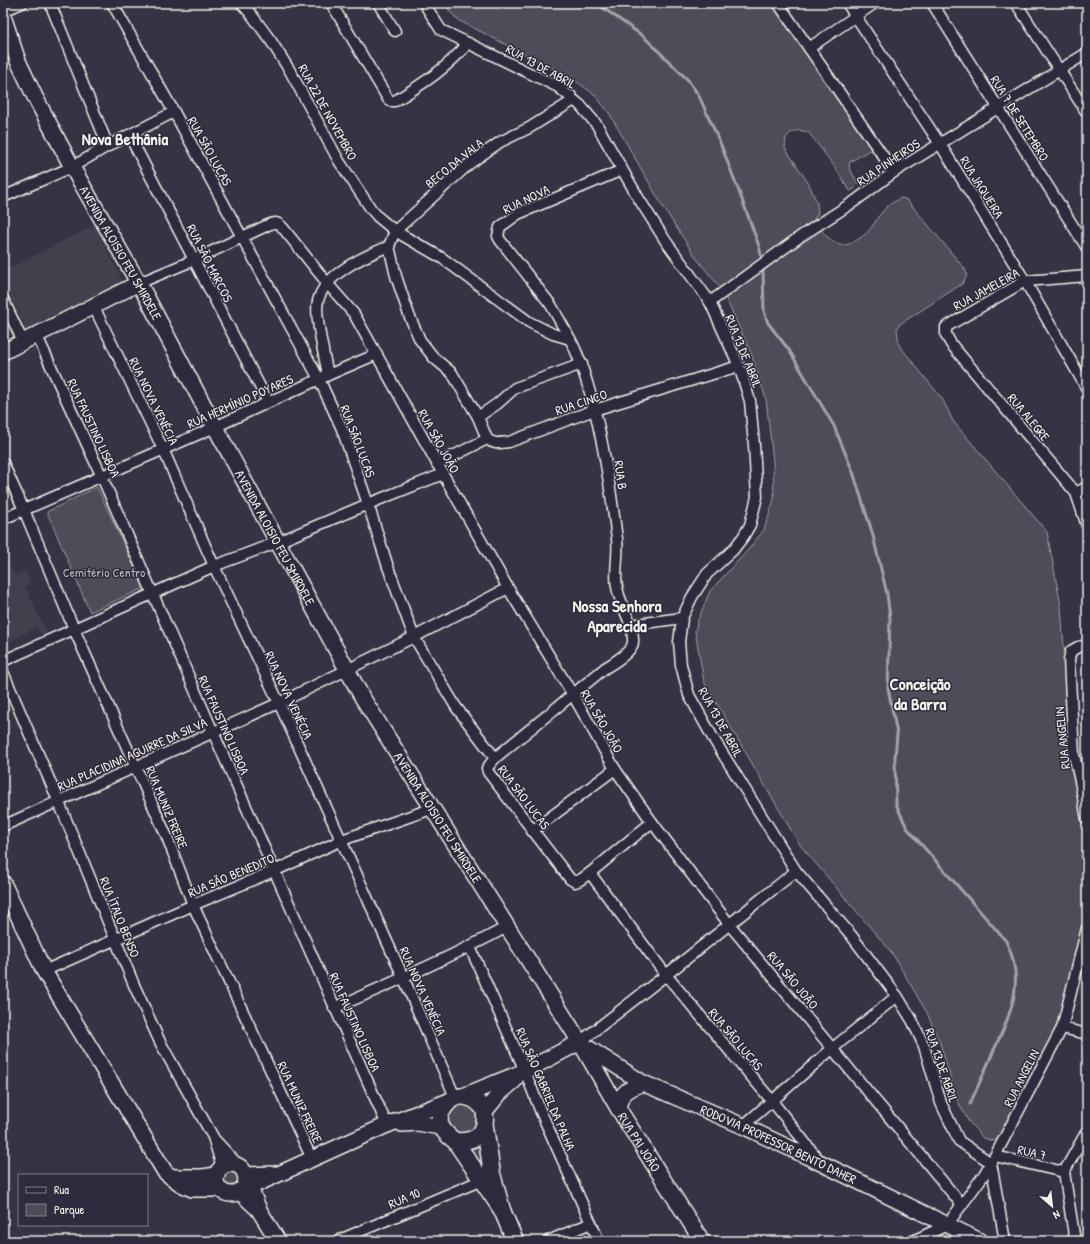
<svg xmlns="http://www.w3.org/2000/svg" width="1090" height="1244" font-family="'Patrick Hand',sans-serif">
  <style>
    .built { fill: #433f4e }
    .green { fill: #504b59; stroke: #a29ea0 }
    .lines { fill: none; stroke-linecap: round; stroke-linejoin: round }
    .stream { stroke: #a6a2a4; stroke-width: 3 }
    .street-casing { stroke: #f4f1e8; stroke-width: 13 }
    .secondary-casing { stroke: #f4f1e8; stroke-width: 18 }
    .primary-casing { stroke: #f4f1e8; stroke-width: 19 }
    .street { stroke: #2f2a3d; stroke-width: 10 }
    .secondary { stroke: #2f2a3d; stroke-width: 15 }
    .primary { stroke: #2f2a3d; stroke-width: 16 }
    .labels { text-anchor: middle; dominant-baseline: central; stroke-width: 3; stroke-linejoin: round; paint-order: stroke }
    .street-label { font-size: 13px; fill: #f4f1e8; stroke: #2f2a3d }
    .park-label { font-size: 13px; fill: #bbb7b6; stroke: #2f2a3d }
    .district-label { font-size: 17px; font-weight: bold; fill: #f4f1e8; stroke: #2f2a3d }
  </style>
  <rect width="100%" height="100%" fill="#373244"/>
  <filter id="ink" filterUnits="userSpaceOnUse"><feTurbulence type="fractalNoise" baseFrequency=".025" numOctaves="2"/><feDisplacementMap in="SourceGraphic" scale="8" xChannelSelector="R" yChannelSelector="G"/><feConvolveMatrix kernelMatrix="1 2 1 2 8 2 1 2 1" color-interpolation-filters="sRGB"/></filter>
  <g filter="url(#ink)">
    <g class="built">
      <path d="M95,225L123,282L26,330L3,282V271Z"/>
      <path d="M7,561L15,576L25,571L31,583L25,587L47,632L41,635L37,627L11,641L3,622L12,616L3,598V563Z"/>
    </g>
    <g class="green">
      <path d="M445,3H781L806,41L881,143L850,162L849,168L858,183L854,189L850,191L832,163L809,133L799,130L790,133L786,138L785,148L809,184L817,203L818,213L813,221C820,228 828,240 838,244C848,249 866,235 872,227C875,222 878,217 882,212C887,206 895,200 902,198L907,200L965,269L967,275L962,284L900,324L897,329L899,345L943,400L953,421L1047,532L1061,606L1067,691L1087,834V917L1061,1021L1004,1137L993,1141L983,1138L969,1122L958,1102L940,1043L927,1013L892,953L800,845L704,682L695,631L698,620L710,591L748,550L764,530L774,499L773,461L766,399L751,353L722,290L697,259L663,207L609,113L595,95L573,79L458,20L450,12Z"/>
      <path d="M97,487L144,588L90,612L47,512Z"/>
      <path d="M459,1103L471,1106L479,1115L477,1127L470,1133L456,1134L445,1118Z"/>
      <path d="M481,1140L488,1179L466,1148Z"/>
      <circle cx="231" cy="1178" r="10"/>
    </g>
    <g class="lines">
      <g class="stream">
        <path d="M596,3L643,36L688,80L699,96L721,145L740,194L759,246L761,255"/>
        <path d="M763,268L764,311L768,323L789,350L834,426L853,472L872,532L887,594L890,618L888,688L897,734L895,758L896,804L907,828L1006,941C1026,981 1011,1013 994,1050C986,1068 978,1086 970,1104"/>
      </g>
      <defs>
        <g id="street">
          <path d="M50,3L108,146"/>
          <path d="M112,3L174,112L319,379L342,429L368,504L388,567L414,637L456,707L495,758"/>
          <path d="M241,3L251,14L271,41L290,71L339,161L371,209L378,217L395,231L442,258L529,322L553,334L570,339C580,357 585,376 591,396C604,443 611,491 617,539C619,555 614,572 617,587C620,606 634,623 633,642C633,651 612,664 605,668L495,758L487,768L488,772L570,879L575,882L580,880L590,873L652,822"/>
          <path d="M331,3L388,99L391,101H395C422,84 448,68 468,43"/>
          <path d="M378,3L395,31"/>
          <path d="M426,3L427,8L441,30L558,87L580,105L597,125L639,199L665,240L710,302L739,366L750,401L754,445L757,497L750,525L743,537L733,550L707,574L692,597L682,618L679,642L681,665L689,695L713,738L796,871L851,935L897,996L912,1020L924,1046L941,1103L959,1141L991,1163L1005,1241"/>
          <path d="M778,3L894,172"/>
          <path d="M847,3L940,144L1025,281L1087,389"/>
          <path d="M932,3L1087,248"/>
          <path d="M1016,3L1087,113"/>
          <path d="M3,11L22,3"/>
          <path d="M809,48L875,3"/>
          <path d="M129,135L268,402"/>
          <path d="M3,197L72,167L108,146L174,112"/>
          <path d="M1087,276L1025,281L946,327V335L951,344L1076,493L1087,526"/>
          <path d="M139,283L194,260L268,225C275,222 278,222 283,228L327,283L354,314L443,474L508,588L573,695L615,769L652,822L729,924L962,1205"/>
          <path d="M3,299L23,342"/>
          <path d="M710,302L801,236L855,201L894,172L1087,53"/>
          <path d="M94,307L163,449L214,566L279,703L404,979L455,1097"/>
          <path d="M37,336L102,477L213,732L387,1125"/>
          <path d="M570,339L551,305L500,240L498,236L500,227L518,214L622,170"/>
          <path d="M328,375C325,359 314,314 318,301C324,274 365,256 389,246"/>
          <path d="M478,417L497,404L515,388L582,364"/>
          <path d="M487,439L478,417L452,373L434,358L420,340L409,315L396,276L389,246L395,231L469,164L500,142L529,128L571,102V96"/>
          <path d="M3,463L24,510L74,629L167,837L193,905L312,1159"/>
          <path d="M437,464L487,439C495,445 499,443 509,442L594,410L739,366"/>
          <path d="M1076,493L1087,487"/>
          <path d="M3,519L215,427L328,375L377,354"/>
          <path d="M630,625L682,618"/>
          <path d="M1087,645L1078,647L1071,651L1069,659L1074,755L1080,781L1087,819"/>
          <path d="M3,661L214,566L278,542L368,504L443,474"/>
          <path d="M3,672L58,800L134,985L160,1042L213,1137L222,1167"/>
          <path d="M3,826L279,703L414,637L508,588"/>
          <path d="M532,831L615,769"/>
          <path d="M590,873L666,975L772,1101L818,1159"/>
          <path d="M470,947L525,1071L540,1110L599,1241"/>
          <path d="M44,971L193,905L274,871L342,840L431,809"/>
          <path d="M334,1008C393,983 451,957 507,927"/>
          <path d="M1062,1028L1087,1034"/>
          <path d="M580,1042L666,975L796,871"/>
          <path d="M743,1126L833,1048L897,996"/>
          <path d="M214,1139L240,1167"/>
          <path d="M995,1156L1064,1172"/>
          <path d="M337,1241L482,1180"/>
          <path d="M548,1241L591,1223"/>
          <path d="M913,1241L947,1225L983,1176L995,1156L1062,1028L1087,928"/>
          <path d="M1075,1241L1064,1172L1087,1131"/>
          <path d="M1086,1241L1087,1239"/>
        </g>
        <g id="secondary">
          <path id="s1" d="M3,16L18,61L35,97L72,167L146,296L215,427L362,697L580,1042L618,1108L702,1241"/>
          <path d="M3,352L139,283"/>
          <path d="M3,883L44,971L165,1172L181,1184L192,1189H220"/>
          <path id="s2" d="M582,1044L643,1083L743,1126L821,1163L980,1241"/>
          <path d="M463,1096L525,1071L580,1042"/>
          <path d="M618,1108C621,1092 628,1089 643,1083"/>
          <path d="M485,1111L500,1093L515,1080"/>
          <path d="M402,1124L418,1123L440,1127"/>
          <circle cx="231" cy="1179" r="15"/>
          <path d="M275,1174L245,1175L259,1210L278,1241"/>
          <path d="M171,1177H202L217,1175"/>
          <path d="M259,1210L239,1191L250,1187L387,1125L449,1101"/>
        </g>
        <g id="primary">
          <path d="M485,1127L492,1174L502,1210L515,1241"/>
          <path d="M455,1141C471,1142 484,1138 485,1119C485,1116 485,1113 484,1110C477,1097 458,1091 448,1103C433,1119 440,1130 455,1141L502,1210"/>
        </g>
      </defs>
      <use href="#street" class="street-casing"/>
      <use href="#secondary" class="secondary-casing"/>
      <use href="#primary" class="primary-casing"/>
      <use href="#street" class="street"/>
      <use href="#secondary" class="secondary"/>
      <use href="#primary" class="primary"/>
    </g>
  </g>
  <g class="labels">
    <g class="street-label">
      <text transform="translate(541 66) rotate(29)">RUA 13 DE ABRIL</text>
      <text transform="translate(328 112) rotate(61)">RUA 22 DE NOVEMBRO</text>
      <text transform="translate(1020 118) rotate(58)">RUA 7 DE SETEMBRO</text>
      <text transform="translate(210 151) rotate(61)">RUA SÃO LUCAS</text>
      <text transform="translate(888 162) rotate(-34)">RUA PINHEIROS</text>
      <text transform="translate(454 163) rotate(-39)">BECO DA VALA</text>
      <text transform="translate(982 187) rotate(58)">RUA JAQUEIRA</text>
      <text transform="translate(526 199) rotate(-26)">RUA NOVA</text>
      <text stroke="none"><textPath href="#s1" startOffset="265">AVENIDA ALOISIO FEU SMIRDELE</textPath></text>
      <text transform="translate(210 263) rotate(63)">RUA SÃO MARCOS</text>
      <text transform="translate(986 289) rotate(-29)">RUA JAMELEIRA</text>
      <text transform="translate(744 351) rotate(68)">RUA 13 DE ABRIL</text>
      <text transform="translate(154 401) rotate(64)">RUA NOVA VENÉCIA</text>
      <text transform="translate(240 401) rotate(-24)">RUA HERMÍNIO POYARES</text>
      <text transform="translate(581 402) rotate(-19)">RUA CINCO</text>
      <text transform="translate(1029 417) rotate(50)">RUA ALEGRE</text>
      <text transform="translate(94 428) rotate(65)">RUA FAUSTINO LISBOA</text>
      <text transform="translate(358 441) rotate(69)">RUA SÃO LUCAS</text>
      <text transform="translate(439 441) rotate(61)">RUA SÃO JOÃO</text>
      <text transform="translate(621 475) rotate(82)">RUA B</text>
      <text stroke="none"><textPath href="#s1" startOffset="589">AVENIDA ALOISIO FEU SMIRDELE</textPath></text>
      <text transform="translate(289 695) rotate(65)">RUA NOVA VENÉCIA</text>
      <text transform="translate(602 721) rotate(60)">RUA SÃO JOÃO</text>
      <text transform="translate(721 722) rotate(61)">RUA 13 DE ABRIL</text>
      <text transform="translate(224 725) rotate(66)">RUA FAUSTINO LISBOA</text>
      <text transform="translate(1062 738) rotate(-96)">RUA ANGELIN</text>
      <text transform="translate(132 754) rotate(-24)">RUA PLACIDINA AGUIRRE DA SILVA</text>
      <text transform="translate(524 797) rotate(53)">RUA SÃO LUCAS</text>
      <text transform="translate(167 807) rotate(67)">RUA MUNIZ FREIRE</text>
      <text stroke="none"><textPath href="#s1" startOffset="913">AVENIDA ALOISIO FEU SMIRDELE</textPath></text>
      <text transform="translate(231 875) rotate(-23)">RUA SÃO BENEDITO</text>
      <text transform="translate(120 917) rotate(68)">RUA ÍTALO BENSO</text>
      <text transform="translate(793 980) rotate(50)">RUA SÃO JOÃO</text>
      <text transform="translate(423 991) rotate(66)">RUA NOVA VENÉCIA</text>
      <text transform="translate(355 1022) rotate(66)">RUA FAUSTINO LISBOA</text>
      <text transform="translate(736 1039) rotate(50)">RUA SÃO LUCAS</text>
      <text transform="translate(942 1065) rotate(71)">RUA 13 DE ABRIL</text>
      <text transform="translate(1021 1078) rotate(-63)">RUA ANGELIN</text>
      <text transform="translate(546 1089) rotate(67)">RUA SÃO GABRIEL DA PALHA</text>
      <text transform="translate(300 1102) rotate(65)">RUA MUNIZ FREIRE</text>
      <text stroke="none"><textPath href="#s1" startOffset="1295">RUA PAI JOÃO</textPath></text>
      <text stroke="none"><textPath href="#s2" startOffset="221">RODOVIA PROFESSOR BENTO DAHER</textPath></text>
      <text transform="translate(1032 1152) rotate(13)">RUA 7</text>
      <text transform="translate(404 1198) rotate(-23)">RUA 10</text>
    </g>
    <g class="park-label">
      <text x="104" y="572">Cemitério Centro</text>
    </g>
    <g class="district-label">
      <text x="125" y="138">Nova Bethânia</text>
      <text x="617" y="605">Nossa Senhora<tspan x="617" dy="20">Aparecida</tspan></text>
      <text x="920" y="683">Conceição<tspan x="920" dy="20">da Barra</tspan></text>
    </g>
  </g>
  <rect width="1090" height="1244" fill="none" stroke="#2f2a3d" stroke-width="16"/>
  <rect x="8" y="8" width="1074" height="1228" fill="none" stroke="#f4f1e8" stroke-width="1.5" filter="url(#ink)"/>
  <rect x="18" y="1174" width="130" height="52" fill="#2f2a3d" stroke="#7e7a81"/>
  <rect x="26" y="1187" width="20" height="6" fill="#2f2a3d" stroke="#7e7a81"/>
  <text x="54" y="1194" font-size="12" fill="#f4f1e8">Rua</text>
  <rect x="26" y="1204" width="20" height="12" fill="#504b59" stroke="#7e7a81"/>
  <text x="54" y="1214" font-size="12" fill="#f4f1e8">Parque</text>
  <g transform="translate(1052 1206) rotate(152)" stroke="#2f2a3d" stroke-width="3" paint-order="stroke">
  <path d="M0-3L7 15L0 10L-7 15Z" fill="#f4f1e8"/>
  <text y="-6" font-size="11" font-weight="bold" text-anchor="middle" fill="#f4f1e8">N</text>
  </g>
</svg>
